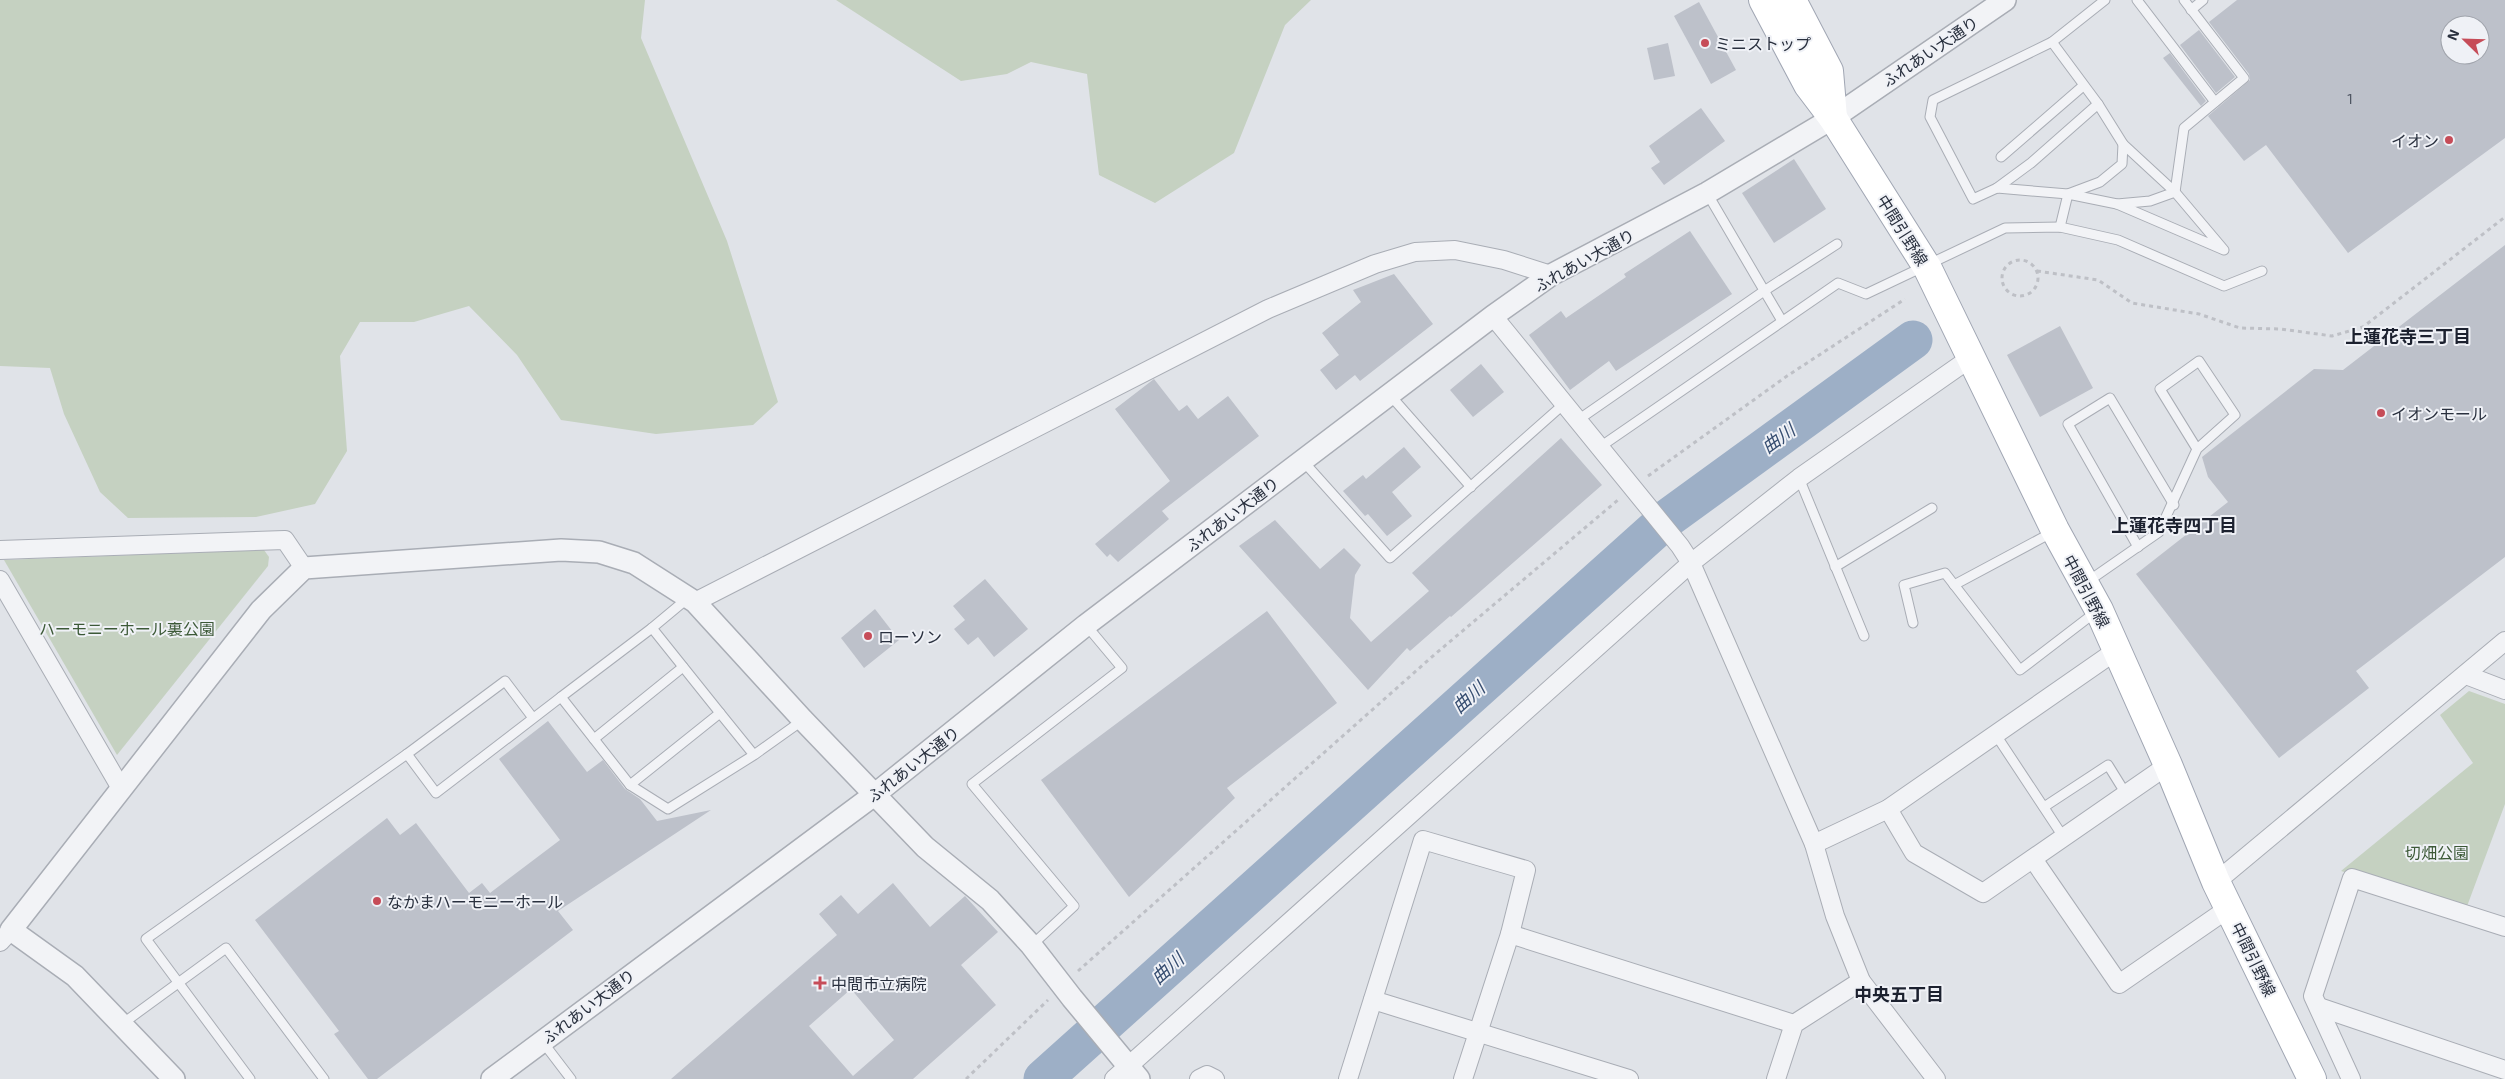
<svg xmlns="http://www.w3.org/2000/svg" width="2505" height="1079" font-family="'Exo 2','Noto Sans JP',sans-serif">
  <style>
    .green { fill: #c5d1c1 }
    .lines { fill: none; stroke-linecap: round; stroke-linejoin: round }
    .river { stroke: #9dafc6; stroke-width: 39 }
    .building { fill: #bdc1ca; fill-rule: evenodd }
    .service-casing { stroke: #a9adb5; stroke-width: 11 }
    .minor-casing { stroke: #a9adb5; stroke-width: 20 }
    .tertiary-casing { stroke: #a9adb5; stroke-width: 24 }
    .primary-casing { stroke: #a0a6b3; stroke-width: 30 }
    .path { stroke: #bec0c6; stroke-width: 3; stroke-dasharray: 4 4; stroke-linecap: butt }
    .service { stroke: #f2f3f6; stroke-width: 9 }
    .minor { stroke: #f2f3f6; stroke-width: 18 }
    .tertiary { stroke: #f2f3f6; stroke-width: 21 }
    .primary { stroke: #fff; stroke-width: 28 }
    .poi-dot { fill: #c64c58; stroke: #eff1f6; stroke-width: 2 }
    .labels { text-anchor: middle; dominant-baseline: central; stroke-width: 4; stroke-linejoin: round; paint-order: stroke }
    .number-label { font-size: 14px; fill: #4e5461 }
    .poi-label { font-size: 16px; fill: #29303e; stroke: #eff1f6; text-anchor: start }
    .street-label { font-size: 16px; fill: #29303e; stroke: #eff1f6 }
    .park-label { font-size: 16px; fill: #3c5937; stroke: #eff1f6 }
    .neighbourhood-label { font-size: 18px; font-weight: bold; fill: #1c212f; stroke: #eff1f6 }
    .water-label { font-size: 18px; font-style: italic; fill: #364d70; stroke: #eff1f6 }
  </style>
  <rect width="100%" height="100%" fill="#e0e3e8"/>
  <g class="green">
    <path d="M0,0H645L641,38L727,241L778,402L753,425L656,434L561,420L517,355L469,306L414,322H360L340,356L347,451L315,504L256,517L128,518L100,492L64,414L50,368L0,366Z"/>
    <path d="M836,0H1311L1285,25L1234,153L1155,203L1099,175L1087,74L1031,62L1007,74L961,81Z"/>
    <path d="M264,550L269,557L268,566L117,755L4,560Z"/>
    <path d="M2469,691L2505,704V804L2466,909L2341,871L2473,763L2440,715Z"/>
  </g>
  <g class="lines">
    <path class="river" d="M1043,1079L1668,518L1913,340"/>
  </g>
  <g class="building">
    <path d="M2237,0H2505V138L2348,253L2266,145L2244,161L2208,116L2250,80L2249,74L2209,22ZM2450,25H2480V55H2450Z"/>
    <path d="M1699,2L1736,70L1711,84L1674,16Z"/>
    <path d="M2199,30L2235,77L2216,93L2180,45Z"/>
    <path d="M1668,43L1675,76L1654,80L1647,48Z"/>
    <path d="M2170,53L2206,101L2201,106L2163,58Z"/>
    <path d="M1701,108L1725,141L1664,185L1651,168L1660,162L1649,146Z"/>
    <path d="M1794,159L1826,209L1774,243L1742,193Z"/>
    <path d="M1690,231L1732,294L1616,371L1609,361L1570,390L1529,335L1561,311L1566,318L1626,277L1624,274Z"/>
    <path d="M2505,245V557L2356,671L2369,688L2279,758L2136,574L2228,502L2208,477L2202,457L2314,369L2343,370Z"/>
    <path d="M1394,274L1433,324L1360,381L1355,375L1336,390L1320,370L1339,355L1322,333L1361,302L1353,290Z"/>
    <path d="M2060,326L2093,388L2040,417L2007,355Z"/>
    <path d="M1481,364L1504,392L1473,417L1450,390Z"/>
    <path d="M1154,379L1179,411L1187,405L1198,419L1228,396L1259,436L1162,511L1169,519L1118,562L1110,554L1107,557L1095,544L1170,481L1115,409Z"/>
    <path d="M1561,438L1602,485L1451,617L1450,616L1410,651L1407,648L1368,690L1239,546L1275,520L1320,569L1344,548L1361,565L1355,575L1350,618L1371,642L1429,591L1412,573Z"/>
    <path d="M1404,447L1421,467L1392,492L1412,516L1387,536L1368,514L1365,516L1343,491L1363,475L1366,479Z"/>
    <path d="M985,579L1028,629L994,657L978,637L968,645L954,629L965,620L953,606Z"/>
    <path d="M875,609L899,640L864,668L841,638Z"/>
    <path d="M1267,611L1337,703L1227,788L1235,798L1129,897L1041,780Z"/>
    <path d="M548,721L587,772L603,760L625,789L640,799L657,821L711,810L558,911L573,930L377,1079H368L334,1034L339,1031L255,920L387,818L400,835L416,823L469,893L482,883L490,893L560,840L499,759Z"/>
    <path d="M893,883L930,927L965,896L998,932L961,965L996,1005L913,1079H671L837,935L819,914L841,895L858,914ZM851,989L894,1040L853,1076L809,1026Z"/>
  </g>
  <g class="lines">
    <defs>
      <g id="service">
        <path d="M2105,0L2052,42L1933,100L1930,117L1973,199L1997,188L2068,194L2100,182L2122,164L2123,144"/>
        <path d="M2137,0L2215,102"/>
        <path d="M2191,10L2203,0"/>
        <path d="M2052,42L2098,104L2123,144L2175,192L2224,250L2117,204"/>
        <path d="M2001,157L2083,86"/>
        <path d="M1997,188L2031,163L2098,104"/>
        <path d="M1707,193L1782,321"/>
        <path d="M2060,227L2068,194L2117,204L2150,201L2175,192L2184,128L2244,78L2184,0"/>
        <path d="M1390,395L1471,487"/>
        <path d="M1578,420L1764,291L1837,244"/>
        <path d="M1600,447L1838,283L1866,294L2005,228L2060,227L2118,240L2224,286L2262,271"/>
        <path d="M1303,461L1390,558L1565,403"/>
        <path d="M1799,478L1864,636"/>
        <path d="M2138,547L2068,424L2110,398L2174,505"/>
        <path d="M1835,567L1932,508"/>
        <path d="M2087,582L2159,532L2197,449L2160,389L2199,361L2235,415L2197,449"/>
        <path d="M1954,585L2053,532"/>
        <path d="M688,598L652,628L720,713"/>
        <path d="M1913,623L1904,585L1945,573L2020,670L2097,611"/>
        <path d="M533,718L505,681L407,754L436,793L561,697"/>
        <path d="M1996,735L2064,838"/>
        <path d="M594,739L683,667"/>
        <path d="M754,755L720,713L630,785L668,809L754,755L803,720"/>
        <path d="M630,785L561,697L652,628"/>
        <path d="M2044,807L2108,765L2126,794"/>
        <path d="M1032,945L1074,906L972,784L1122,668L1086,625"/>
        <path d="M122,1024L226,948L324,1079"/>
        <path d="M542,1041L571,1079"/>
        <path d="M250,1079L146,939L407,754"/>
      </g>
      <g id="minor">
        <path d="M1493,316L1680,546L1691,563L1814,844L1835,916L1861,981L1936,1079"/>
        <path d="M0,550L285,540L304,568"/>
        <path d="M0,580L122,790"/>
        <path d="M695,602L1268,309L1375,264L1415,252L1455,250L1504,260L1551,275"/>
        <path d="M2466,675L2505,690"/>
        <path d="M1888,809L1914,853L1983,893L2168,765"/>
        <path d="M1814,844L1888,809L2117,650"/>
        <path d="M2033,859L2119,984L2229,908"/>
        <path d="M2216,882L2505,641"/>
        <path d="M1510,934L1794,1024"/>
        <path d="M0,942L11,930"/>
        <path d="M1373,1000L1629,1079"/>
        <path d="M2319,1007L2505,1070"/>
        <path d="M1114,1079L1691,563L1799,478L1972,357"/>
        <path d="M1199,1079L1207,1075L1215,1079"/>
        <path d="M1348,1079L1423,840L1526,870L1510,934L1463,1079"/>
        <path d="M1776,1079L1794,1024L1861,981"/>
        <path d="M2351,1079L2313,996L2352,878L2505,927"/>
      </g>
      <g id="tertiary">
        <path d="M174,1079L75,976L11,930L261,610L304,568L561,550L599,552L634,563L695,602L803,720L925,847L990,900L1031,945L1072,998L1139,1079"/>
        <path d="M492,1079L874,795L1086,625L1493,316L1551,275L1707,193L1833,118L2005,0"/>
      </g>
      <g id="primary">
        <path d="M1763,0L1808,85L1833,118L1927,267L2055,530L2099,610L2168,765L2216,882L2312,1079"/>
        <path d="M1792,0L1829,71L1833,118"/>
      </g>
    </defs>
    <use href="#service" class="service-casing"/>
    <use href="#minor" class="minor-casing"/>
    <use href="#tertiary" class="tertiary-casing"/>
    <use href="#primary" class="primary-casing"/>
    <g class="path">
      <circle cx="2020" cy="278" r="18"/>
      <path d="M2037,271L2098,280L2132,303L2199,314L2240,328L2281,329L2332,336L2363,327L2505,217"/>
      <path d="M1648,476L1787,376L1905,299"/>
      <path d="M1078,971L1434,655L1618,500"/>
      <path d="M966,1079L1048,1000"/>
    </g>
    <use href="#service" class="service"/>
    <use href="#minor" class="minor"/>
    <use href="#tertiary" class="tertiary"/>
    <use href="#primary" class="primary"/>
  </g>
  <g class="poi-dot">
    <circle cx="1705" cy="43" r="5"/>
    <circle cx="2449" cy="140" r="5"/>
    <circle cx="2381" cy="413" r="5"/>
    <circle cx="868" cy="636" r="5"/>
    <circle cx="377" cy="901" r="5"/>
    <path d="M817.5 975.5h5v5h5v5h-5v5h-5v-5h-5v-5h5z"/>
  </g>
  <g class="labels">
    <g class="number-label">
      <text x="2350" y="98">1</text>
    </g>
    <g class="poi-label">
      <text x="1715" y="43">ミニストップ</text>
      <text x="2439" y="140" text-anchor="end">イオン</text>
      <text x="2391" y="413">イオンモール</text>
      <text x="878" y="636">ローソン</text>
      <text x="387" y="901">なかまハーモニーホール</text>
      <text x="831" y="983">中間市立病院</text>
    </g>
    <g class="street-label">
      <text transform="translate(1930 51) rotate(-34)">ふれあい大通り</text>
      <text transform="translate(1903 230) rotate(58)">中間引野線</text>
      <text transform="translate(1584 260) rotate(-29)">ふれあい大通り</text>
      <text transform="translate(1232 514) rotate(-37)">ふれあい大通り</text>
      <text transform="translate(2087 591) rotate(62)">中間引野線</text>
      <text transform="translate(913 764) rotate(-38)">ふれあい大通り</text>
      <text transform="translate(2254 959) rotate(64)">中間引野線</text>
      <text transform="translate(588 1006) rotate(-37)">ふれあい大通り</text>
    </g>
    <g class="park-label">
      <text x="127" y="628">ハーモニーホール裏公園</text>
      <text x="2437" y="852">切畑公園</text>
    </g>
    <g class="neighbourhood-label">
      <text x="2408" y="336">上蓮花寺三丁目</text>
      <text x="2174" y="525">上蓮花寺四丁目</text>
      <text x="1899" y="994">中央五丁目</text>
    </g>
    <g class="water-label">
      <text transform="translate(1778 438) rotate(-36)">曲川</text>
      <text transform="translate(1468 697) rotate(-42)">曲川</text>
      <text transform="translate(1167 968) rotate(-42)">曲川</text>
    </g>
  </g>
  <g transform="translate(2465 40) rotate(293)"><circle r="24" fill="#eff1f6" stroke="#a0a4ac"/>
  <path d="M0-4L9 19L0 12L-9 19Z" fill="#c64c58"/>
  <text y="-8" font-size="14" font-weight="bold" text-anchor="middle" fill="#29303e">N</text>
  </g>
</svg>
